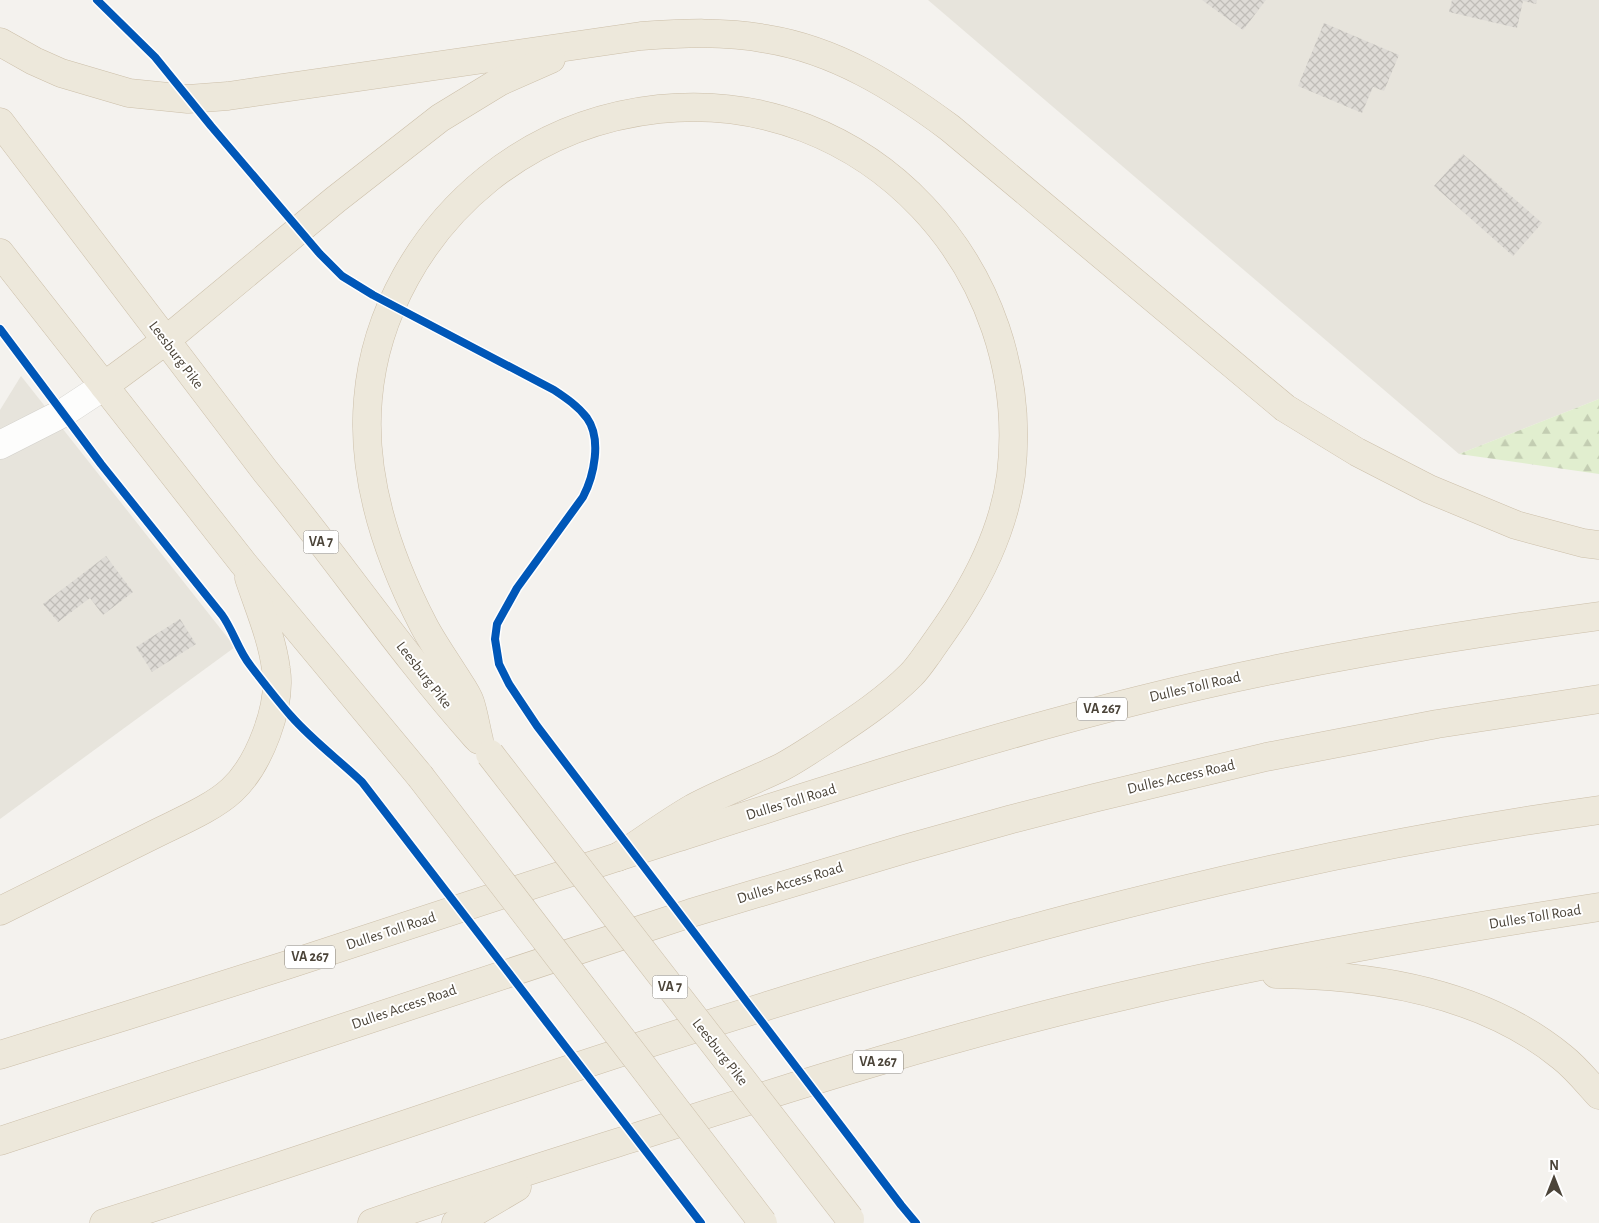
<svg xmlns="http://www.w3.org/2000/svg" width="1599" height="1223" font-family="'Alegreya Sans',sans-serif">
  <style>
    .residential { fill: #e7e4dc }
    .forest { fill: url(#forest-firs) }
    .building { fill: url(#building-cross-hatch) }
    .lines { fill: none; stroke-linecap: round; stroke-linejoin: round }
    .street-casing { stroke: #d2d0cb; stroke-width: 29 }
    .highway-casing { stroke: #ccbfa9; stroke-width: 29 }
    .street { stroke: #fdfdfc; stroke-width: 28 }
    .highway { stroke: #ede8db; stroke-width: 28 }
    .highway-bridge-casing { stroke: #ccbfa9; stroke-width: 29; stroke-linecap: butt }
    .highway-bridge { stroke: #ede8db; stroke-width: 28 }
    .cycleway-casing { stroke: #fff; stroke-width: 11 }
    .cycleway { stroke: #0057b8; stroke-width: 8 }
    .labels { text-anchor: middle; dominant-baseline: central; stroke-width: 4; stroke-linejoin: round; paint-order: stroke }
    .shield { fill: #fff; stroke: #817c74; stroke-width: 1 }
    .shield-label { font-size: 14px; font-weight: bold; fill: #4b4439 }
    .street-label { font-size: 15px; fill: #4b4439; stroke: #fff }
  </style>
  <defs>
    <pattern id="forest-firs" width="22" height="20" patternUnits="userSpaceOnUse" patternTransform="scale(1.25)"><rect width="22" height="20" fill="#e1eecf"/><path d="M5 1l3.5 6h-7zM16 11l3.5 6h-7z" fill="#c3cdb2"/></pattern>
    <pattern id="building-cross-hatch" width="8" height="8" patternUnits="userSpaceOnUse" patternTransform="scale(1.25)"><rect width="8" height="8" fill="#dedbd6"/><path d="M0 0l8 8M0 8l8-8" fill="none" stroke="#c0bdb8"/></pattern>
  </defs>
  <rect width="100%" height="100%" fill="#f4f2ee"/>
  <g class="residential">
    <path d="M928,0H1599V399L1459,454Z"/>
    <path d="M21,376L235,647L0,819V410Z"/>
  </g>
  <path class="forest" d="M1599,399V474L1459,454Z"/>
  <g class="building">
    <path d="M1202,0H1266L1243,30Z"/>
    <path d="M1452,0H1537L1536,4L1523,1L1517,28L1449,12Z"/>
    <path d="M1324,23L1399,55L1384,91L1373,87L1362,113L1298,86Z"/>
    <path d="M1463,154L1542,223L1513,256L1434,186Z"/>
    <path d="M106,556L133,592L103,615L90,598L58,622L43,604Z"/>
    <path d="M180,619L196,644L152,672L136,647Z"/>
  </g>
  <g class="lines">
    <defs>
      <path id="street" d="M0,445L63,413L104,386"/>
      <g id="highway">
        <path d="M0,42L34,61L61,73L129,93L188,99L228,96L641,36C683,33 725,31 767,39C835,50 895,87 950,128L1285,408L1357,452L1429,489L1516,525L1583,543L1599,545"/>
        <path d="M0,122L266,472C338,559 401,653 476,737"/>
        <path d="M0,253L243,563L420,776"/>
        <path d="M104,386L165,341L335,200L440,118L499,82L551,59"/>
        <path d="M479,740C476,728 474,714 470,702C467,693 460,684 455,676C445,660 433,643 424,626C388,557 361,477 368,399C375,313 422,232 488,179C538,139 595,116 659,109C868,87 1035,270 1011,475C1005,520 986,564 962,603C952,620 940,636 929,652C923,660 918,668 911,675C885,701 854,721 824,741C810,750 797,759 782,767C753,781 721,793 693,808C667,823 643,841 618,857"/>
        <path d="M0,911C50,886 100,861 149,837C174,824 212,809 232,790C259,765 282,706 276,669C272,638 259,608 249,578"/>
        <path d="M1276,974C1374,975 1484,993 1562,1057C1576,1068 1587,1082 1599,1095"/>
        <path d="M0,1055C96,1025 191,996 287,965C416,923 546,880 676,838C829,789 983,739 1140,700C1291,662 1444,637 1599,616"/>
        <path d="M0,1141L691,913L905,849L1012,819L1094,798L1266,757L1437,724L1599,699"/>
        <path d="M104,1223C258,1175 411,1122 564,1071C903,959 1245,859 1599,810"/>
        <path d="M372,1223C460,1192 550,1164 639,1136C799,1084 959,1034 1123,996C1280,959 1439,932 1599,907"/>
        <path d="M456,1223L517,1187"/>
      </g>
    </defs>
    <use href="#street" class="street-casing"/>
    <use href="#highway" class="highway-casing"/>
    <use href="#street" class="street"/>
    <use href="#highway" class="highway"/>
    <defs>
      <g id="highway-bridge">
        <path d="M490,754L850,1219"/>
        <path d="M420,776L763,1223"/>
      </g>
    </defs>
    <use href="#highway-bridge" class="highway-bridge-casing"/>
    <use href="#highway-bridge" class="highway-bridge"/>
    <defs>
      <g id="cycleway">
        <path d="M97,0L155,57L211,126L320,254L342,276L373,295L554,390C566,398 578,406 587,418C602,439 594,476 583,497L517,588L497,624L495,639L499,664L509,684L537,726L901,1205L916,1223"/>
        <path d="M0,329L101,464L222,615C233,630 238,650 250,665C263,682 277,700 291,716C313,741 339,760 362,782L701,1223"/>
      </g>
    </defs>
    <use href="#cycleway" class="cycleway-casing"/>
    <use href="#cycleway" class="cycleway"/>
  </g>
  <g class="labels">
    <g class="shield">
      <rect x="303.5" y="530.5" width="35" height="23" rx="4"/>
      <rect x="1077" y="697.5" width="50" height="23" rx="4"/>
      <rect x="285" y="945.5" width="50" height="23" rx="4"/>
      <rect x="652.5" y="975.5" width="35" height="23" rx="4"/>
      <rect x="853" y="1050.5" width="50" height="23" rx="4"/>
    </g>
    <g class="shield-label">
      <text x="321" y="542">VA 7</text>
      <text x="1102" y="709">VA 267</text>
      <text x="310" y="957">VA 267</text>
      <text x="670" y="987">VA 7</text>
      <text x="878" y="1062">VA 267</text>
    </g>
    <g class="street-label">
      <text transform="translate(176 355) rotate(53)">Leesburg Pike</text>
      <text transform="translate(424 675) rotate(52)">Leesburg Pike</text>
      <text transform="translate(1195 687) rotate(-13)">Dulles Toll Road</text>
      <text transform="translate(1181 777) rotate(-13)">Dulles Access Road</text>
      <text transform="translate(791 802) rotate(-17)">Dulles Toll Road</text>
      <text transform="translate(790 883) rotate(-17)">Dulles Access Road</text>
      <text transform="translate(1535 917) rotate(-9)">Dulles Toll Road</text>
      <text transform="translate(391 931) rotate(-18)">Dulles Toll Road</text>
      <text transform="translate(404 1007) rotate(-19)">Dulles Access Road</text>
      <text transform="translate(720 1052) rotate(52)">Leesburg Pike</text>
    </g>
  </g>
  <g transform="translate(1554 1178)" stroke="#ffffff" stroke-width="4" paint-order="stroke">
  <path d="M0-4L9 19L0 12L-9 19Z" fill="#4b4439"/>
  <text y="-8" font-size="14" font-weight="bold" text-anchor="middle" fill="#4b4439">N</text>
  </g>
</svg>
